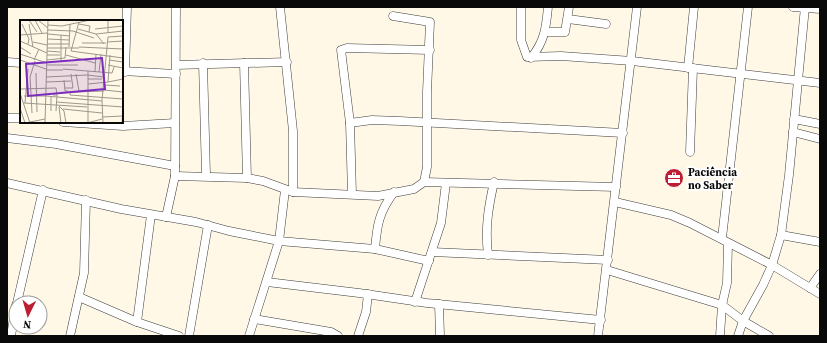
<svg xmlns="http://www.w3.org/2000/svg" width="827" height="343" font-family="'Source Serif 4',serif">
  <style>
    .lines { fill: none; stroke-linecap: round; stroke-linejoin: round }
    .minor-casing { stroke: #3c3c3c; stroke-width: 9 }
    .minor { stroke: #fff; stroke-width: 8 }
    .labels { text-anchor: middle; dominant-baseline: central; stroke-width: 4; stroke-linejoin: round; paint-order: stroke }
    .poi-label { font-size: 11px; font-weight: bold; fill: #090909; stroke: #fff; text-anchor: start }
    .inset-road { fill: none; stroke: #9d988e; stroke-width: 1 }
    .view { fill: #7b2cbf; fill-opacity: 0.15; stroke: #7b2cbf; stroke-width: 2 }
    .inset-edge { fill: none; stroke: #090909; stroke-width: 2 }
  </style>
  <rect width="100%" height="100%" fill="#fff8e6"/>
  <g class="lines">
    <defs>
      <g id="minor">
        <path d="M280,7L293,131V192"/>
        <path d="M521,7V40L527,57L561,56L632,61L820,83"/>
        <path d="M793,7L820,9"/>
        <path d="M393,16L430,22L427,92V167L424,182"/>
        <path d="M568,19L606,24"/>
        <path d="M545,32H565L569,7"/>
        <path d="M531,58C545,41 546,27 548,7"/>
        <path d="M7,62L21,63"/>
        <path d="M203,63L206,175"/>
        <path d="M244,63L247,178"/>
        <path d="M176,65L287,62"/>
        <path d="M688,68L694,7"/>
        <path d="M122,71L176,74"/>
        <path d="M125,72L127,7"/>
        <path d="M7,118H21"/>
        <path d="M794,119L820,124"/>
        <path d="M63,122L123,126L175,123"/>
        <path d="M350,123L372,120L400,121L623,133"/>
        <path d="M793,132L820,139"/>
        <path d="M7,138L56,144L175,166"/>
        <path d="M690,152L693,68"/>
        <path d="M175,176L247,178L263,181L293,192L378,196L414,189L424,182L616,187"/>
        <path d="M7,183L121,209L196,222L229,231L279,241L375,249L429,261"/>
        <path d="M352,194L350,123L341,50L347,48L430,50"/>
        <path d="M615,202L671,215L690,223L772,265L820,294"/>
        <path d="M166,217L175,176L176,7"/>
        <path d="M781,235L820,242"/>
        <path d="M722,238L748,7"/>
        <path d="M375,249C377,225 379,212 394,192"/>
        <path d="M432,252L608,260"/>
        <path d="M488,255C485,228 488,209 494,182"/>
        <path d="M607,270L722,305L743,321L769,336"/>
        <path d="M267,282L359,293L427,303L601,320"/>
        <path d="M810,288L820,274"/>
        <path d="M79,297L137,322L179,336"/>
        <path d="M415,302L441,223L446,183"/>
        <path d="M17,303L43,190"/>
        <path d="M439,304L440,336"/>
        <path d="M254,319L331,332L338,336"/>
        <path d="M137,322L151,215"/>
        <path d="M11,336L16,305"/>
        <path d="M70,336L84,273L86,200"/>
        <path d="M189,336L208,225"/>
        <path d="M249,336L279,241L285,190"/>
        <path d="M358,336L366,312L368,294"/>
        <path d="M598,336L637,7"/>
        <path d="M720,336L722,305L727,283L728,244"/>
        <path d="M738,336L743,321L763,285L772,265L781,235L789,175L805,7"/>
      </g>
    </defs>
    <use href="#minor" class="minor-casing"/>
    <use href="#minor" class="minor"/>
  </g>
  <defs>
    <symbol id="office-disc" viewBox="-11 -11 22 22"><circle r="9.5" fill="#bd1e34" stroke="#fff"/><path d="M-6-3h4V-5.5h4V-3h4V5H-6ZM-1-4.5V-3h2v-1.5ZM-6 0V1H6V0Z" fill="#fff"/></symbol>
  </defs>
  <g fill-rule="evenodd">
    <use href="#office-disc" x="663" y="167" width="22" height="22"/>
  </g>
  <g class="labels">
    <g class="poi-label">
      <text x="688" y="172">Paciência<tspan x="688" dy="13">no Saber</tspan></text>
    </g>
  </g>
  <g transform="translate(20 20)">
    <rect width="103" height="103" fill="#fff8e6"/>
    <path class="inset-road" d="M9,0L17,12M15,0L22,13M18,0L28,8M2,4L9,19L8,24M9,4L13,27M59,4L70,6L69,12M28,5L42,6L70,0M58,9L76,14L103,11M75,9L103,6M28,10L53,11L74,18M88,13V0M28,14L50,16M76,14L84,24M0,15L28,13M41,15V41M28,19L49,20M0,21L27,33M13,22L27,25M87,22L103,21M62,23H86M27,24H49M0,27L11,34M49,27L50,4M59,27L103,29M27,28H59M27,31L40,32M58,32L103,38M58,32L51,31L59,2M0,34L27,43M27,35H40M46,35L75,43M0,40L26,49M14,40L19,29M27,40L45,38L46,27M89,40L103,42M27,45H58M88,45L103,48M43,49L92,53L94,47M26,50H43M75,52L76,34M79,52L81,34M16,53L17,92M56,54L59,71M67,55L84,57M26,57L67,55M68,59H82M44,60L45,71H48M26,62L51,61M88,62L103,59M68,64L88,62L90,35M85,65L100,66M45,68H53L51,54M0,69L36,68L37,75H33M84,70L103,72M54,72L84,71M0,73L10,103M50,73V75L103,79M4,76H26M26,76L82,81M36,82L103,87M4,83L67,87M5,83L8,49M39,86L44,91L46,103M39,87L41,103M0,88L5,103M43,89L82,93M31,91V77M36,91L37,75M12,93L10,57L15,41M82,97L103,96M5,103L25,99M25,103L28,0M67,103L82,99M68,103V51M83,103L82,80L88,17L103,16M102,103L103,89"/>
    <path class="view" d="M82,38L85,69L8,76L6,44Z"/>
    <rect width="103" height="103" class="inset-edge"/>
  </g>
  <rect width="827" height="343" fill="none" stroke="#090909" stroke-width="16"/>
  <g transform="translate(28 315) rotate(185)"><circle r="19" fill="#ffffff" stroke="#9d9d9d"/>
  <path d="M0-3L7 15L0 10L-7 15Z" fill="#bd1e34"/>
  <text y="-6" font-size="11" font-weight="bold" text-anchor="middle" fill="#090909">N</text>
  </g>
</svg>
